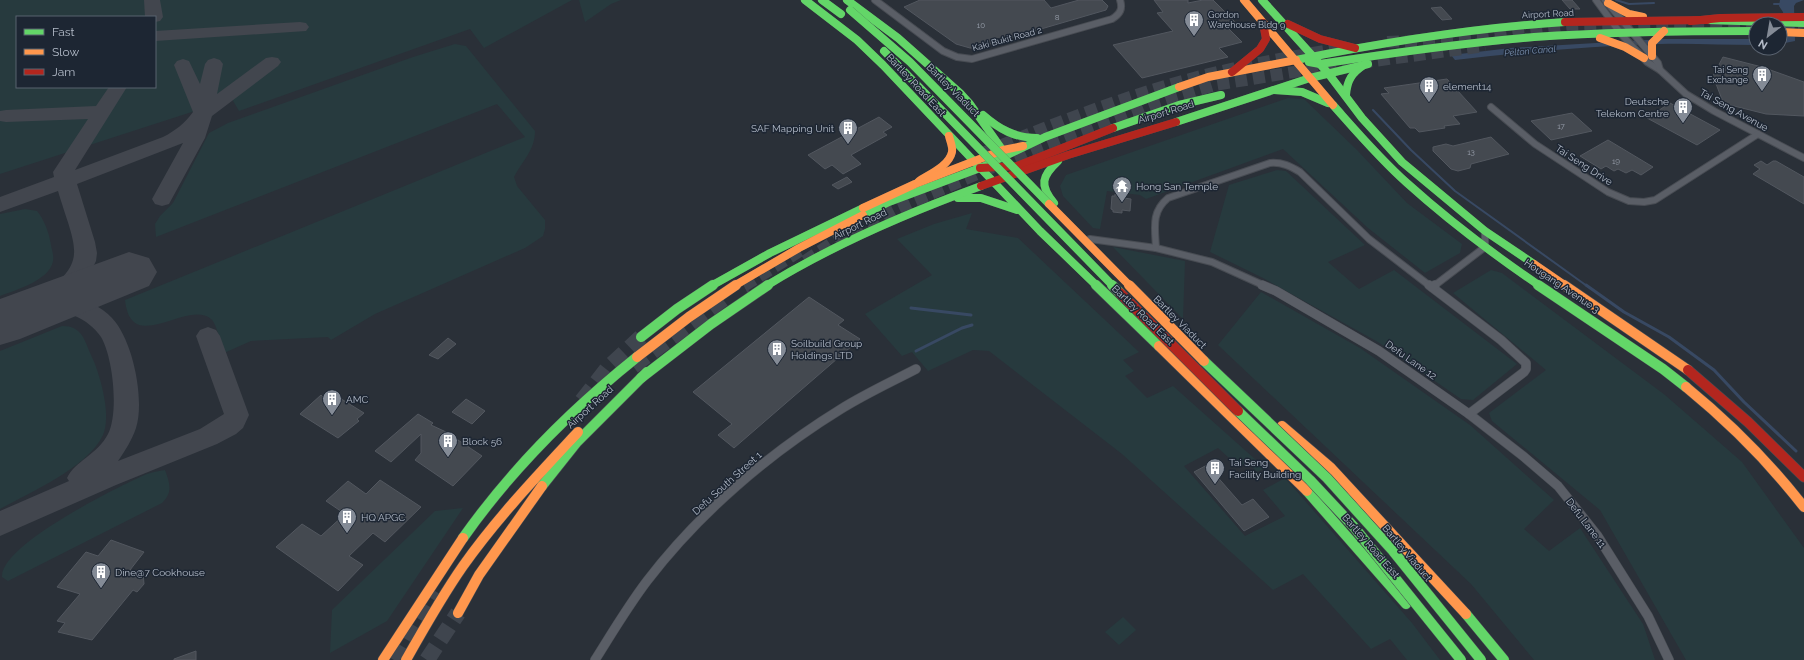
<svg xmlns="http://www.w3.org/2000/svg" width="1804" height="660" font-family="Raleway,sans-serif">
  <style>
    .green { fill: #273a3e; fill-rule: evenodd }
    .water { fill: #384963 }
    .lines { fill: none; stroke-linecap: round; stroke-linejoin: round }
    .stream-far1 { stroke: #384963; stroke-width: 2 }
    .stream { stroke: #384963; stroke-width: 3 }
    .taxiway { fill: #42464e; fill-rule: evenodd }
    .runway { fill: #42464e; fill-rule: evenodd }
    .building { fill: #444950; stroke: #52575f }
    .highway-tunnel-far1 { stroke: #3f454e; stroke-width: 12; stroke-dasharray: 12 6; stroke-linecap: butt }
    .highway-tunnel { stroke: #3f454e; stroke-width: 16; stroke-dasharray: 16 8; stroke-linecap: butt }
    .street-far1-casing { stroke: #484c53; stroke-width: 8 }
    .street-casing { stroke: #484c53; stroke-width: 10 }
    .fast-far1-casing { stroke: #484c53; stroke-width: 8 }
    .fast-casing { stroke: #484c53; stroke-width: 11 }
    .slow-far1-casing { stroke: #484c53; stroke-width: 8 }
    .slow-casing { stroke: #484c53; stroke-width: 11 }
    .jam-far1-casing { stroke: #484c53; stroke-width: 8 }
    .jam-casing { stroke: #484c53; stroke-width: 11 }
    .street-far1 { stroke: #5a5e66; stroke-width: 6 }
    .street { stroke: #5a5e66; stroke-width: 9 }
    .fast-far1 { stroke: #63d668; stroke-width: 8 }
    .fast { stroke: #63d668; stroke-width: 10 }
    .slow-far1 { stroke: #ff974d; stroke-width: 8 }
    .slow { stroke: #ff974d; stroke-width: 10 }
    .jam-far1 { stroke: #b3261e; stroke-width: 8 }
    .jam { stroke: #b3261e; stroke-width: 10 }
    .fast-bridge-far1-casing { stroke: #474c53; stroke-width: 8; stroke-linecap: butt }
    .fast-bridge-casing { stroke: #474c53; stroke-width: 11; stroke-linecap: butt }
    .slow-bridge-far1-casing { stroke: #474c53; stroke-width: 8; stroke-linecap: butt }
    .slow-bridge-casing { stroke: #474c53; stroke-width: 11; stroke-linecap: butt }
    .jam-bridge-casing { stroke: #474c53; stroke-width: 11; stroke-linecap: butt }
    .fast-bridge-far1 { stroke: #63d668; stroke-width: 8 }
    .fast-bridge { stroke: #63d668; stroke-width: 10 }
    .slow-bridge-far1 { stroke: #ff974d; stroke-width: 8 }
    .slow-bridge { stroke: #ff974d; stroke-width: 10 }
    .jam-bridge { stroke: #b3261e; stroke-width: 10 }
    .labels { text-anchor: middle; dominant-baseline: central; stroke-width: 3; stroke-linejoin: round; paint-order: stroke }
    .number-label { font-size: 8px; fill: #989fab }
    .far-street-label { font-size: 9px; fill: #b4bcc9; stroke: #1d2633 }
    .far-poi-label { font-size: 9px; fill: #b4bcc9; stroke: #1d2633; text-anchor: start }
    .far-water-label { font-size: 9px; font-style: italic; fill: #7c92b1; stroke: #1d2633 }
    .street-label { font-size: 10px; fill: #b4bcc9; stroke: #1d2633 }
    .poi-label { font-size: 10px; fill: #b4bcc9; stroke: #1d2633; text-anchor: start }
  </style>
  <rect width="100%" height="100%" fill="#2a3038"/>
  <g class="green">
    <path d="M0,0H572L484,48L470,29L239,111L232,99L0,174ZM17,17H155V87H17Z"/>
    <path d="M579,0H621L611,4L585,22Z"/>
    <path d="M455,44L466,46L535,131C535,150 523,160 514,177L517,186L545,220V229L543,236L525,248L375,314L331,340L328,337L251,341L224,353C221,345 217,324 211,319C187,299 131,357 125,300L525,137L497,104L156,237L155,224L160,216L173,203L209,133L228,123L413,57Z"/>
    <path d="M1288,98L1304,99L1357,150L1407,203L1462,244L1460,253L1425,273L1368,228L1283,149L1146,199L1140,195L1107,191L1100,229L1093,228L1063,196L1060,186L1066,175Z"/>
    <path d="M1277,170L1286,171L1365,245L1328,262L1359,289L1394,270L1517,364L1473,400L1461,399L1378,342L1263,278L1210,252L1229,185Z"/>
    <path d="M25,209L37,211C45,221 49,233 51,245C52,250 54,256 53,261C50,280 16,290 0,296V214Z"/>
    <path d="M972,213L966,229L1018,238L1139,352L1123,360L1134,371L1125,376L1147,398L1173,386L1265,468L1257,472L1248,463L1239,467L1218,448L1184,466L1245,536L1285,516L1263,490L1285,478L1412,623L1440,660H1407L1390,639L1371,649L1303,574L1273,590L1122,454L989,351L973,350L928,371L912,352L902,356L865,314L932,275L897,239L934,224Z"/>
    <path d="M1113,247L1185,261L1183,319Z"/>
    <path d="M1491,270L1502,273L1665,395L1742,462L1804,548V660H1686L1600,510L1492,421L1489,413L1546,370L1453,293Z"/>
    <path d="M1261,292L1360,348L1470,425L1554,500L1524,529L1549,551L1580,528L1643,624L1655,660H1534L1471,584L1218,345Z"/>
    <path d="M62,326C82,326 84,339 91,355C100,373 112,416 103,435C88,467 31,492 0,509V351Z"/>
    <path d="M165,470C170,484 173,492 162,503L8,581L2,577C0,545 119,486 147,474C152,472 159,471 165,470Z"/>
    <path d="M463,508L387,621L330,653L332,610L435,511Z"/>
    <path d="M1123,617L1136,630L1119,645L1105,632Z"/>
  </g>
  <g class="water">
    <path d="M1780,0H1804L1796,3L1794,6L1795,41L1780,44V39L1786,37L1783,12L1779,6Z"/>
    <path d="M1664,39H1756V45C1724,45 1691,43 1659,44C1591,46 1523,52 1455,60L1451,55L1511,48Z"/>
  </g>
  <g class="lines">
    <g class="stream-far1">
      <path d="M1616,0L1629,4L1654,3"/>
      <path d="M1774,4H1781"/>
      <path d="M1373,110L1411,150L1455,191L1587,286"/>
    </g>
    <g class="stream">
      <path d="M1586,285L1624,312L1669,337L1714,370L1744,402L1796,451"/>
      <path d="M911,308L971,315"/>
      <path d="M916,351L962,328L972,325"/>
    </g>
    <g class="taxiway">
      <path d="M144,0H160L163,17L160,21L155,22V17H145Z"/>
      <path d="M300,22L306,23L309,27L306,31L155,41V31Z"/>
      <path d="M272,57L278,58L281,62L278,66L212,116L205,138L169,204L162,206L155,204L152,199L183,143L77,184L95,242L97,253L96,261L89,275L69,297C85,300 101,306 112,318C133,340 145,400 136,428C132,440 125,451 118,461L200,429L224,414L196,336L200,330L208,327L216,330L220,336L249,415L243,428L236,434L217,444L116,485L0,536V511L69,481L67,478C75,461 98,454 108,434C119,413 113,357 101,337C95,328 85,320 75,316C55,308 35,325 16,319L13,313L16,307L28,303L30,300C93,265 75,249 58,191L0,212V197L54,177L53,172L88,119L6,122L0,121V111L6,110L96,106L109,87H127L75,170L163,137C175,131 185,123 193,112L174,65L177,61L183,59L189,61L200,84L205,64L208,60L214,58L220,60L223,64L217,94L266,58Z"/>
    </g>
    <path class="runway" d="M129,252L149,258L157,272L149,286L20,339L0,345V299Z"/>
  </g>
  <g class="building">
    <path d="M920,0H1044L1051,8L1079,0H1102L1108,6L1106,10L976,48H970L956,44L904,7Z"/>
    <path d="M1154,0H1188V3L1203,0H1213L1235,22L1225,25L1242,42L1219,48L1228,57L1142,78L1113,45L1173,31L1157,13L1163,12Z"/>
    <path d="M1562,0H1572L1580,9H1570Z"/>
    <path d="M1441,7L1452,19L1442,20L1431,8Z"/>
    <path d="M1723,57L1762,67L1804,82V116L1766,114L1726,104L1723,102L1713,76Z"/>
    <path d="M1447,79L1477,112L1453,116L1460,124L1444,126L1445,128L1419,132L1415,128H1410L1381,94L1389,93L1384,88Z"/>
    <path d="M1670,103L1720,130L1697,145L1647,118Z"/>
    <path d="M1572,113L1592,131L1551,140L1531,121Z"/>
    <path d="M879,117L892,127L883,132L887,135L851,155L861,164L843,174L832,165L825,169L808,155Z"/>
    <path d="M1491,137L1509,154L1471,164L1470,168L1458,171L1451,169L1433,151V147L1446,144L1453,146Z"/>
    <path d="M1608,140L1653,167L1641,175L1632,170L1626,173L1618,169L1614,171L1606,166L1601,169L1580,156Z"/>
    <path d="M1761,161L1767,165L1773,161H1776L1804,177V204L1753,174L1760,169L1754,165Z"/>
    <path d="M847,177L852,182L838,189L832,185Z"/>
    <path d="M1115,194L1124,195V198L1131,199L1130,211L1122,210V213L1113,212V210L1111,209L1112,196H1115Z"/>
    <path d="M809,297L844,320L838,325L860,339L734,448L718,435L732,424L693,392Z"/>
    <path d="M448,338L456,344L438,359L429,355Z"/>
    <path d="M330,392L364,413L357,419L359,421L338,438L300,414L321,395L324,398Z"/>
    <path d="M466,399L485,411L472,424L452,412Z"/>
    <path d="M418,414L433,423L431,425L446,432L482,456L453,486L415,460L421,453V434L391,462L375,451Z"/>
    <path d="M1207,465L1242,505L1253,499L1269,517L1244,531L1194,472Z"/>
    <path d="M380,480L421,507L385,542L373,533L349,556L363,565L338,591L276,547L302,524L321,536L345,514L326,501L348,481L366,494Z"/>
    <path d="M111,540L144,552L130,570L143,573L144,584L137,592L133,590L92,640L58,632L65,623L57,621L80,594L57,587L86,552L98,556Z"/>
    <path d="M196,651V660H174V659Z"/>
  </g>
  <g class="lines">
    <g class="highway-tunnel-far1">
      <path d="M1780,26L1804,27"/>
      <path d="M1387,42L1479,39L1568,28L1672,24L1756,26"/>
      <path d="M985,152C1043,128 1102,105 1162,87C1221,69 1282,58 1343,48"/>
      <path d="M805,261L832,243L896,209L1035,149L1150,105L1215,85L1300,71L1485,46"/>
      <path d="M744,286L800,251"/>
    </g>
    <g class="highway-tunnel">
      <path d="M744,286L746,285"/>
      <path d="M633,366L723,299"/>
      <path d="M582,401L607,369L641,337"/>
      <path d="M394,660L435,591"/>
      <path d="M427,660L458,613"/>
    </g>
    <defs>
      <g id="street-far1">
        <path d="M875,0L943,51L957,57L972,59L1112,19C1120,14 1123,9 1120,0"/>
        <path d="M1596,0L1621,34L1647,62L1660,70L1686,94L1714,111L1804,158"/>
        <path d="M1605,0L1658,63L1660,70"/>
        <path d="M1491,107L1535,144L1608,192L1629,201L1644,202L1655,200L1758,134"/>
        <path d="M1090,239L1156,248L1212,262L1265,286"/>
        <path d="M1156,248C1155,228 1151,212 1168,198L1270,163C1282,162 1290,166 1300,172L1369,239L1430,286"/>
        <path d="M1434,286L1485,247V231"/>
      </g>
      <g id="street">
        <path d="M1262,285L1276,291L1379,351L1469,414L1523,456L1558,486L1597,535L1648,616L1669,660"/>
        <path d="M1429,285L1501,340L1526,363V369L1524,372L1469,414"/>
        <path d="M1432,287L1435,285"/>
        <path d="M595,660C612,633 628,606 647,581C699,513 768,454 841,409C865,394 891,382 916,369"/>
      </g>
      <g id="fast-far1">
        <path d="M805,0L857,40L883,65L1040,231L1097,286"/>
        <path d="M822,0L841,14"/>
        <path d="M847,0L898,38L960,93L970,104L1006,155"/>
        <path d="M1262,0L1328,73L1362,118L1402,162L1485,231L1534,264"/>
        <path d="M1707,20L1804,23"/>
        <path d="M1296,60C1385,42 1474,28 1565,22"/>
        <path d="M1309,62L1320,64C1391,53 1462,43 1534,37C1608,32 1682,31 1756,31"/>
        <path d="M1310,78L1368,64"/>
        <path d="M1274,90L1302,92L1328,103"/>
        <path d="M1346,95C1347,80 1352,73 1364,65"/>
        <path d="M1333,105C1357,132 1380,159 1407,183C1448,220 1493,254 1540,286"/>
        <path d="M983,115C999,129 1015,138 1037,138"/>
        <path d="M1176,122L1310,78"/>
        <path d="M1113,128L1179,105L1221,95"/>
        <path d="M958,198H981L1017,210"/>
        <path d="M1054,203C1039,185 1042,176 1058,161"/>
        <path d="M863,215L889,202L980,168L1045,137L1179,87"/>
        <path d="M711,286L770,253L863,208"/>
        <path d="M766,286C834,244 907,213 981,186"/>
      </g>
      <g id="fast">
        <path d="M1096,285L1159,346"/>
        <path d="M1538,285L1663,369L1686,387"/>
        <path d="M641,337L677,309L713,285"/>
        <path d="M641,378L711,324L768,285"/>
        <path d="M542,486L577,442L647,372"/>
        <path d="M1307,491L1406,604"/>
        <path d="M463,538C511,470 572,409 637,357"/>
        <path d="M1466,614L1504,660"/>
      </g>
      <g id="slow-far1">
        <path d="M1244,0L1333,105"/>
        <path d="M1608,3L1629,14L1643,17"/>
        <path d="M1780,32L1804,33"/>
        <path d="M1600,38L1625,47L1644,58"/>
        <path d="M1652,56V43L1664,31"/>
        <path d="M1179,87L1208,77L1296,60"/>
        <path d="M919,181C930,174 949,166 952,152C953,147 950,141 949,136"/>
        <path d="M863,208L915,184L1003,150L1023,146"/>
        <path d="M1534,264L1566,286"/>
        <path d="M734,286L799,248L863,215"/>
      </g>
      <g id="slow">
        <path d="M1564,285L1688,370"/>
        <path d="M1159,346L1307,491"/>
        <path d="M637,357L689,317L736,285"/>
        <path d="M1686,387C1730,423 1769,462 1804,507"/>
        <path d="M1282,426L1330,467L1466,614"/>
        <path d="M458,613L479,575L542,486"/>
        <path d="M383,660L463,538"/>
        <path d="M406,660C424,628 442,596 463,566C497,518 538,475 578,432"/>
      </g>
      <g id="jam-far1">
        <path d="M1691,21L1720,18L1804,17"/>
        <path d="M1565,22L1707,20"/>
        <path d="M1288,24L1320,39L1355,48"/>
        <path d="M1232,72L1260,49L1266,39L1263,23"/>
        <path d="M980,168L1017,166L1113,128"/>
        <path d="M981,186L1068,155L1176,122"/>
      </g>
      <path id="jam" d="M1688,370L1748,422L1804,477"/>
    </defs>
    <use href="#street-far1" class="street-far1-casing"/>
    <use href="#street" class="street-casing"/>
    <use href="#fast-far1" class="fast-far1-casing"/>
    <use href="#fast" class="fast-casing"/>
    <use href="#slow-far1" class="slow-far1-casing"/>
    <use href="#slow" class="slow-casing"/>
    <use href="#jam-far1" class="jam-far1-casing"/>
    <use href="#jam" class="jam-casing"/>
    <use href="#street-far1" class="street-far1"/>
    <use href="#street" class="street"/>
    <use href="#fast-far1" class="fast-far1"/>
    <use href="#fast" class="fast"/>
    <use href="#slow-far1" class="slow-far1"/>
    <use href="#slow" class="slow"/>
    <use href="#jam-far1" class="jam-far1"/>
    <use href="#jam" class="jam"/>
    <defs>
      <g id="fast-bridge-far1">
        <path d="M850,10L910,62L1049,204"/>
        <path d="M884,51L1113,286"/>
      </g>
      <g id="fast-bridge">
        <path d="M1112,285L1120,293"/>
        <path d="M1204,361L1327,478L1393,551L1481,660"/>
        <path d="M1238,411L1310,480L1354,527L1461,660"/>
      </g>
      <path id="slow-bridge-far1" d="M1049,204L1130,286"/>
      <path id="slow-bridge" d="M1129,285L1204,361"/>
      <path id="jam-bridge" d="M1120,293L1238,411"/>
    </defs>
    <use href="#fast-bridge-far1" class="fast-bridge-far1-casing"/>
    <use href="#fast-bridge" class="fast-bridge-casing"/>
    <use href="#slow-bridge-far1" class="slow-bridge-far1-casing"/>
    <use href="#slow-bridge" class="slow-bridge-casing"/>
    <use href="#jam-bridge" class="jam-bridge-casing"/>
    <use href="#fast-bridge-far1" class="fast-bridge-far1"/>
    <use href="#fast-bridge" class="fast-bridge"/>
    <use href="#slow-bridge-far1" class="slow-bridge-far1"/>
    <use href="#slow-bridge" class="slow-bridge"/>
    <use href="#jam-bridge" class="jam-bridge"/>
  </g>
  <defs>
    <symbol id="building-pin" viewBox="-11 -11 22 30"><path d="M0 17L-7.5 6A9.5 9.5 0 1 1 7.5 6Z" fill="#848b96" stroke="#1d2633"/><path d="M-4-6H4V6H1V3H-1V6H-4ZM-2.5-4.3h1.7v1.8h-1.7ZM.8-4.3h1.7v1.8H.8ZM-2.5-1h1.7V.8h-1.7ZM.8-1h1.7V.8H.8Z" fill="#fff"/></symbol>
    <symbol id="temple-pin" viewBox="-11 -11 22 30"><path d="M0 17L-7.5 6A9.5 9.5 0 1 1 7.5 6Z" fill="#848b96" stroke="#1d2633"/><path d="M0-6L5-2H3V0L6.5 2.5H4V6H1.5V3h-3V6H-4V2.5H-6.5L-3 0V-2H-5Z" fill="#fff"/></symbol>
  </defs>
  <g fill-rule="evenodd">
    <use href="#building-pin" x="1183" y="9" width="22" height="30"/>
    <use href="#building-pin" x="1751" y="64" width="22" height="30"/>
    <use href="#building-pin" x="1418" y="75" width="22" height="30"/>
    <use href="#building-pin" x="1672" y="96" width="22" height="30"/>
    <use href="#building-pin" x="837" y="117" width="22" height="30"/>
    <use href="#temple-pin" x="1111" y="175" width="22" height="30"/>
    <use href="#building-pin" x="766" y="338" width="22" height="30"/>
    <use href="#building-pin" x="321" y="388" width="22" height="30"/>
    <use href="#building-pin" x="437" y="430" width="22" height="30"/>
    <use href="#building-pin" x="1204" y="457" width="22" height="30"/>
    <use href="#building-pin" x="336" y="506" width="22" height="30"/>
    <use href="#building-pin" x="90" y="561" width="22" height="30"/>
  </g>
  <g class="labels">
    <g class="number-label">
      <text x="1057" y="17">8</text>
      <text x="981" y="25">10</text>
      <text x="1561" y="126">17</text>
      <text x="1471" y="152">13</text>
      <text x="1616" y="161">19</text>
    </g>
    <g class="far-street-label">
      <text transform="translate(1548 14) rotate(-3)">Airport Road</text>
      <text transform="translate(1007 39) rotate(-15)">Kaki Bukit Road 2</text>
    </g>
    <g class="far-poi-label">
      <text x="1208" y="15">Gordon<tspan x="1208" dy="10">Warehouse Bldg 9</tspan></text>
      <text x="1748" y="70" text-anchor="end">Tai Seng<tspan x="1748" dy="10">Exchange</tspan></text>
    </g>
    <g class="far-water-label">
      <text transform="translate(1530 51) rotate(-5)">Pelton Canal</text>
    </g>
    <g class="street-label">
      <text transform="translate(916 85) rotate(47)">Bartley Road East</text>
      <text transform="translate(953 90) rotate(45)">Bartley Viaduct</text>
      <text transform="translate(1734 110) rotate(29)">Tai Seng Avenue</text>
      <text transform="translate(1166 112) rotate(-17)">Airport Road</text>
      <text transform="translate(1584 165) rotate(33)">Tai Seng Drive</text>
      <text transform="translate(860 224) rotate(-26)">Airport Road</text>
      <text transform="translate(1562 286) rotate(34)">Hougang Avenue 3</text>
      <text transform="translate(1143 315) rotate(44)">Bartley Road East</text>
      <text transform="translate(1180 322) rotate(45)">Bartley Viaduct</text>
      <text transform="translate(1411 360) rotate(35)">Defu Lane 12</text>
      <text transform="translate(590 407) rotate(-42)">Airport Road</text>
      <text transform="translate(727 483) rotate(-42)">Defu South Street 1</text>
      <text transform="translate(1586 523) rotate(53)">Defu Lane 11</text>
      <text transform="translate(1371 546) rotate(49)">Bartley Road East</text>
      <text transform="translate(1407 553) rotate(50)">Bartley Viaduct</text>
    </g>
    <g class="poi-label">
      <text x="1443" y="86">element14</text>
      <text x="1669" y="101" text-anchor="end">Deutsche<tspan x="1669" dy="12">Telekom Centre</tspan></text>
      <text x="834" y="128" text-anchor="end">SAF Mapping Unit</text>
      <text x="1136" y="186">Hong San Temple</text>
      <text x="791" y="343">Soilbuild Group<tspan x="791" dy="12">Holdings LTD</tspan></text>
      <text x="346" y="399">AMC</text>
      <text x="462" y="441">Block 56</text>
      <text x="1229" y="462">Tai Seng<tspan x="1229" dy="12">Facility Building</tspan></text>
      <text x="361" y="517">HQ APGC</text>
      <text x="115" y="572">Dine@7 Cookhouse</text>
    </g>
  </g>
  <rect x="16" y="16" width="140" height="72" fill="#1d2633" stroke="#59626f"/>
  <rect x="24" y="29" width="20" height="6" fill="#63d668" stroke="#59626f"/>
  <text x="52" y="36" font-size="12" fill="#b4bcc9">Fast</text>
  <rect x="24" y="49" width="20" height="6" fill="#ff974d" stroke="#59626f"/>
  <text x="52" y="56" font-size="12" fill="#b4bcc9">Slow</text>
  <rect x="24" y="69" width="20" height="6" fill="#b3261e" stroke="#59626f"/>
  <text x="52" y="76" font-size="12" fill="#b4bcc9">Jam</text>
  <g transform="translate(1768 36) rotate(211)"><circle r="19" fill="#1d2633" stroke="#59626f"/>
  <path d="M0-3L7 15L0 10L-7 15Z" fill="#848b96"/>
  <text y="-6" font-size="11" font-weight="bold" text-anchor="middle" fill="#b4bcc9">N</text>
  </g>
</svg>
